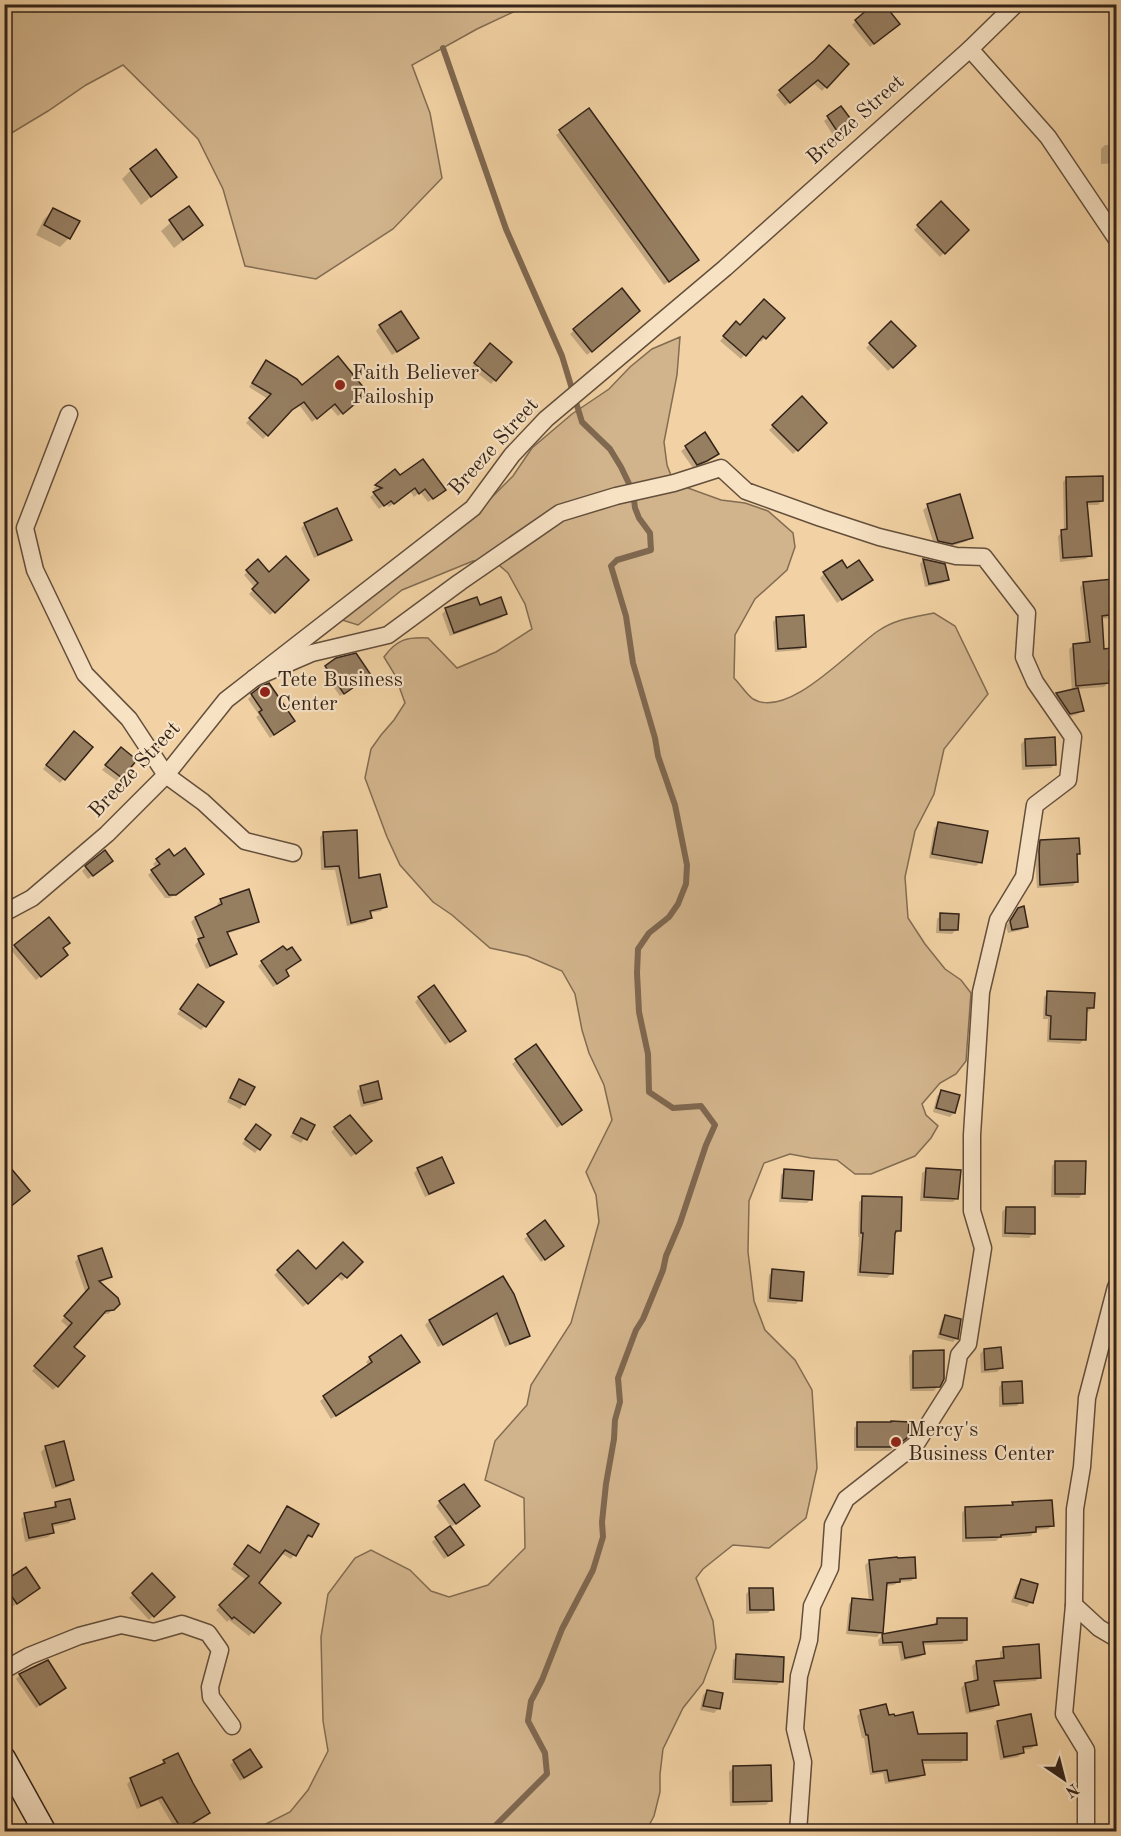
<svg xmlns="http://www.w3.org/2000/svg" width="1121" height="1836" font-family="'Old Standard TT',serif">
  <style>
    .green { fill: #d2b48c; stroke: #826c52; stroke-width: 1.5 }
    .shadow { fill: #0003 }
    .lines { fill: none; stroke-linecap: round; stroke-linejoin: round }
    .stream { stroke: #7f6850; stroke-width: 6 }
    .building { fill: #967e61; stroke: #332319; stroke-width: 1.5 }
    .street-casing { stroke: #634f3c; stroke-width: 19 }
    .secondary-casing { stroke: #332319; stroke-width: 25 }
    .street { stroke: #f7e2c4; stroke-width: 16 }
    .secondary { stroke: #f7e2c4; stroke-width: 22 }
    .poi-dot { fill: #8f2418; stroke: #f7e2c4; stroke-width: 2 }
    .labels { text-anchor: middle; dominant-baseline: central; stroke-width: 4.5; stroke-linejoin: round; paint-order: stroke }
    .street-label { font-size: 21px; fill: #332319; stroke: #f7e2c4 }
    .poi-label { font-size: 21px; fill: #332319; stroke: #f7e2c4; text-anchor: start }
  </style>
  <rect width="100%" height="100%" fill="#f2d2a4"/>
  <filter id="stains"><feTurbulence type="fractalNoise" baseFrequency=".00333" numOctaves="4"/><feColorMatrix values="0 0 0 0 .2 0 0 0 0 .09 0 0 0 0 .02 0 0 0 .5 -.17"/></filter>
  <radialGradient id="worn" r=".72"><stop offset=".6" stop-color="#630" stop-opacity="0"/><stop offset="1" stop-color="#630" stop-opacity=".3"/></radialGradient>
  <g class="green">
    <path d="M4,5L5,4L528,5L477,29L412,65L430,113L442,178L393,229L316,279L245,266L223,189L198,139L123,65L86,85L48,111L5,137Z"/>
    <path d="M680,337L677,375L664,442L667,465L674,483L721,500L745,503L768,511L793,533L795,547L787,570L755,599L735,635L734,678C740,684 746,694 753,699C788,720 850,650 878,631C895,619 914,617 934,613L955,626L988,694L944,749L934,794L915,831L905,877L908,918L925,944L945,969L961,980L971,993L966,1061L956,1074L940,1083L922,1104L926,1115L938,1126L931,1138L915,1156L871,1174H855L837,1160L811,1158L790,1154L764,1163L749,1201L748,1252L754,1301L765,1330L795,1360L812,1390L816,1452L817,1468L806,1518L769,1548L733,1545L703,1569L696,1578L713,1621L716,1648L703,1683L683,1708L663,1749L660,1774V1792L654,1816L646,1831L242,1832L258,1828L290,1812L308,1790L328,1751L323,1721L321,1637L328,1594L355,1558L371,1550L410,1570L431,1591L449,1597L488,1585L525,1548L524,1498L485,1480L495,1441L527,1405L531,1385L571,1323L599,1222L596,1195L586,1172L612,1120L604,1085L589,1053L582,1030L575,994L562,971L527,956L490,948L452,915L433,902L400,865L387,837L365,778L371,749L381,735L394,720L405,703L395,675L384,657C397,639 407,637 428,638L457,668L496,652L532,629L525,604L508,573L492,559L473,561L402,590L358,625L342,620L479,510L513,476L532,448L572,414L609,389L630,367L652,349Z"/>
  </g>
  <g class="shadow">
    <path d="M856,21L894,27L870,47L852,25Z"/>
    <path d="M814,63L847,64L822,91L813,83L785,106L776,95Z"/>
    <path d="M841,108L850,130L836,140L824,121Z"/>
    <path d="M588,110L693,264L664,285L556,135Z"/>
    <path d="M1105,145H1116V163L1101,164V149Z"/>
    <path d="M131,170L175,177L141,205L122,179Z"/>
    <path d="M941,203L967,230L940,257L914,230Z"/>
    <path d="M188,208L201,225L192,234L174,248L161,231Z"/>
    <path d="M53,210L69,238L60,247L36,235L44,219Z"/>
    <path d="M621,290L634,315L587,355L570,334Z"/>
    <path d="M783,318L761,342L758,339L741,359L720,341L736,323L740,327Z"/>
    <path d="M891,323L914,346L888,371L866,348Z"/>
    <path d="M380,326L417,338L392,355L376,331Z"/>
    <path d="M486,349L495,380L491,384L471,368Z"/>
    <path d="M266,362L302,387L362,397L338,416L330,407L312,422L300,406L287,413L263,439L246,423L268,399L249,387Z"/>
    <path d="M802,398L825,423L793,454L769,430Z"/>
    <path d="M705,434L717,453L702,465L693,468L681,451Z"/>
    <path d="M395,471L400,477L440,494L428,502L420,492L414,497L410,491L389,507L386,504L379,509L370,497L378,491L373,489Z"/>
    <path d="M1067,478L1102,501L1098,505H1086L1090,555L1086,559L1060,562L1058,536L1064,531L1063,482Z"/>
    <path d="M928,506L971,537L967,541L947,548L934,544L923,510Z"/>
    <path d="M305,524L350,540L346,544L314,558L301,528Z"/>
    <path d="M923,560L947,579L943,583L925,587L920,564Z"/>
    <path d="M258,561L269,574L307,580L270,615L249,594L255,588L244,575Z"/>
    <path d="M847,570L871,580L837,603L820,578L824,574Z"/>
    <path d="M1084,583L1115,614L1111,618L1101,619L1102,650L1111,670L1107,674L1108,683L1104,687L1077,689L1082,710L1078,714L1066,718L1052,698L1056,695L1072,691L1069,649L1074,645L1086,644L1080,587Z"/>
    <path d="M479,607L505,614L501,618L450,636L442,614L446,610Z"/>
    <path d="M777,618L804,646L800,650L775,652L773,622Z"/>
    <path d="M326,667L365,679L340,696L322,671Z"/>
    <path d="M252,695L289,725L270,738L256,717L259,715L248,699Z"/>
    <path d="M70,737L64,779L60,783L43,769Z"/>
    <path d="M1025,740L1055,764L1051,768L1022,770L1021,744Z"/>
    <path d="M117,753L135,760L117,781L102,770Z"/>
    <path d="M939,824L981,862L976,866L929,858L934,828Z"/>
    <path d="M324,833L358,880L385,907L381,911L369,913L370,918L366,922L347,926L335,870H321L320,837Z"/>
    <path d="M1041,841L1079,853L1075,856L1077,881L1073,886L1037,888L1035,856L1037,846Z"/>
    <path d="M174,858L198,878L170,898H165L148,875L156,868L153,864L157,860Z"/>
    <path d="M107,865L88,879L82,871L86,867Z"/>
    <path d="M221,900L258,921L253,925L226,934L235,954L231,958L206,969L195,945L199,940L191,922L195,918L218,907L217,904Z"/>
    <path d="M1018,909L1026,926L1022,930L1008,933L1006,926Z"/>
    <path d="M941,915L956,930L952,934L936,933L937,919Z"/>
    <path d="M15,946L62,949V958L36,980L11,950Z"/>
    <path d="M262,962L284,971L283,980L273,987L258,966Z"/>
    <path d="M194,990L205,1026L201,1030L177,1014Z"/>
    <path d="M1048,993L1092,1008L1088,1012H1085L1084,1039L1080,1044L1047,1042L1048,1019H1043L1044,997Z"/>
    <path d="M419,998L464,1031L445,1045L415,1002Z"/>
    <path d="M535,1046L576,1114L557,1128L512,1064Z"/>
    <path d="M240,1080L244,1104L240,1109L227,1102L236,1084Z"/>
    <path d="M361,1087L381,1099L376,1103L361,1107L357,1091Z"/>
    <path d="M941,1092L958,1096L954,1113L950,1117L933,1112L937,1096Z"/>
    <path d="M301,1120L313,1126L301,1143L290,1137Z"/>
    <path d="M335,1128L366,1145L351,1157L331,1132Z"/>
    <path d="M252,1130L269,1135L255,1153L242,1144Z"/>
    <path d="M1056,1162L1083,1193L1079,1198L1051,1197L1052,1166Z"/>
    <path d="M418,1169L452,1183L448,1187L425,1197L414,1173Z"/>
    <path d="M927,1169L957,1198L953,1202L920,1201L922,1173Z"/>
    <path d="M785,1171L811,1199L807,1203L779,1202L781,1175Z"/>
    <path d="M863,1198L899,1231L894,1235L891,1274L887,1278L857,1276L859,1237H858L859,1202Z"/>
    <path d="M1006,1208L1034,1233L1029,1238L1002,1237V1212Z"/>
    <path d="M544,1223L558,1250L541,1262L524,1239Z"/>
    <path d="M298,1252L316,1272L361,1262L342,1281L336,1276L303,1307L274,1275Z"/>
    <path d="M79,1257L110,1276L106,1280L99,1283L119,1304L108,1314H101L72,1347L57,1386L53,1390L32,1371L69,1328L61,1321L86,1294L75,1262Z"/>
    <path d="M773,1271L800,1300L796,1304L767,1302L769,1275Z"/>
    <path d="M502,1278L528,1335L524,1339L505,1347L493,1316L438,1347L425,1325L429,1321Z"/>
    <path d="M946,1316L957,1338L953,1342L937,1338L942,1320Z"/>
    <path d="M984,1350L1001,1368L997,1372L981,1373L980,1354Z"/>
    <path d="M913,1352L938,1386L934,1391H910L909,1356Z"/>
    <path d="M370,1358L414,1366L331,1419L320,1401L369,1366L366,1362Z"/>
    <path d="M1003,1383L1021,1402L1017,1406L999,1407V1387Z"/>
    <path d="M858,1424L902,1441L890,1451H854V1428Z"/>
    <path d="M63,1443L73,1480L68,1484L52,1489L41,1452L45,1448Z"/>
    <path d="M440,1502L474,1510L451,1527L436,1506Z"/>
    <path d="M55,1503L73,1519L69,1523L51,1527L52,1533L48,1537L25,1542L21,1519L25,1515L52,1509Z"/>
    <path d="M1013,1504L1053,1525L1048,1529L1035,1530L1031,1536L999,1538L996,1541L962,1542V1513L966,1508L1010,1507Z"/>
    <path d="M287,1508L310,1536L306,1540L304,1539L291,1559L281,1553L257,1584L279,1603L249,1636L229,1620L227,1622L216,1610L246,1580L231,1569L245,1551L259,1554L283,1512Z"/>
    <path d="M436,1538L458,1549L444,1559L432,1542Z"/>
    <path d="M870,1561L915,1577L911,1581L898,1582L894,1585L886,1586L881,1632L877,1637L846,1634L849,1604L853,1599L869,1601L865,1565Z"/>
    <path d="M152,1575L173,1597L149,1620L129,1598Z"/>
    <path d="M1021,1581L1031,1602L1027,1607L1011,1602L1017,1585Z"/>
    <path d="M4,1583L38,1588L12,1607L4,1595Z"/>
    <path d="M750,1590L772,1609L768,1613L746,1614V1594Z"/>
    <path d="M937,1620L966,1640L962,1644L922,1645L924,1653L920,1657L901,1661L898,1646H879L878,1640L883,1635L933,1626Z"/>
    <path d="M1004,1648L1040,1677L1036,1681L993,1684L997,1705L993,1709L966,1714L961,1688L965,1684L974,1682L972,1666L977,1662L1000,1660V1652Z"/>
    <path d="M737,1656L782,1681L777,1685L732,1683L733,1660Z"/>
    <path d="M20,1675L60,1691L36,1708L16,1679Z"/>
    <path d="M708,1691L718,1709L714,1713L700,1710L703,1695Z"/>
    <path d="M861,1712L888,1717L917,1735L965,1759L961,1763L921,1764L923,1774L919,1778L885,1784L883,1773L870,1775L864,1738H862L857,1716Z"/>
    <path d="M998,1722L1036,1744L1031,1749L1022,1750V1753L1018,1757L1000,1760L994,1726Z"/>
    <path d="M164,1761L208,1813L179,1832H177L158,1800L137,1809L127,1784L131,1780L161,1767L160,1765Z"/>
    <path d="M234,1761L256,1771L240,1781L230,1765Z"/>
    <path d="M733,1768L770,1801L766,1805L730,1806L729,1772Z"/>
  </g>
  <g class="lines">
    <path class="stream" d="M443,48L506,229L562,356L582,422L610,449L621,467L633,492L635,508L639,518L650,533L651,550L617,560L611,566L626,616L633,663L655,738L658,756L675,805L687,865L686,884L678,904L669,917L649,933L638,949L637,973L639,1012L648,1054L649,1092L673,1108L701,1106L715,1125L706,1145L680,1223L666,1256L663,1270L643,1319L636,1330L618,1378L620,1402L615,1420L614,1439L606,1484L602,1522L603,1537L593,1570L562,1629L542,1680L531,1701L528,1721L545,1753L547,1774L489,1832"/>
  </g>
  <g class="building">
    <path d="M874,4H884L900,24L874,44L855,20Z"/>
    <path d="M829,45L849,64L827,88L818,80L790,103L779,90L815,60Z"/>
    <path d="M841,106L856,126L841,137L827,116Z"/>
    <path d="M589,108L699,260L669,282L559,130Z"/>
    <path d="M156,149L177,177L151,197L130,169Z"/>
    <path d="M941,201L969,230L945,254L917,225Z"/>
    <path d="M189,206L203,225L183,240L169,220Z"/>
    <path d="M53,208L80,221L70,239L44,225Z"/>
    <path d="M622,288L640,311L592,352L573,329Z"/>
    <path d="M764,299L785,318L766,339L763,336L746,356L723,336L736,321L740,325Z"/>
    <path d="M401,311L419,338L397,352L379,325Z"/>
    <path d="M891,321L916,346L893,368L869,343Z"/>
    <path d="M490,343L512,362L496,381L474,363Z"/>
    <path d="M338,356L368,393L343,414L335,404L317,419L304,402L292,410L268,436L249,418L271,394L252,383L266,360L297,379L302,385Z"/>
    <path d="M802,396L827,423L798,451L772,425Z"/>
    <path d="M705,432L719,454L707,461L697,465L685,446Z"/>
    <path d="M423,459L446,490L433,499L425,489L419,494L415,488L394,504L391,501L384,506L373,492L382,488L375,485L395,469L400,475Z"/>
    <path d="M1103,476V501L1087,502L1092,556L1063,558L1061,530L1067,529L1066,477Z"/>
    <path d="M960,494L973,538L952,544L938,541L927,504Z"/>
    <path d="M337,508L352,540L318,555L304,523Z"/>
    <path d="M286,556L309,580L275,613L252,589L258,583L246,570L258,559L269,572Z"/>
    <path d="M923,559L945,564L949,580L929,584Z"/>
    <path d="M842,560L847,568L859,560L873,580L842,600L823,572Z"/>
    <path d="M1113,579L1116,614L1102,616L1104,649L1111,648L1113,671H1109V683L1076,686L1073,644L1090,642L1083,582Z"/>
    <path d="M477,597L480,605L501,597L507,614L454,633L445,608Z"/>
    <path d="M804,615L806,647L778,649L776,617Z"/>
    <path d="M356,653L371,675L344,694L325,666L336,658Z"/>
    <path d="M269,683L295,721L274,735L259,712L262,710L251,694L260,687Z"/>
    <path d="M1078,688L1084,711L1070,714L1056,693Z"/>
    <path d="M74,731L93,747L65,780L46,765Z"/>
    <path d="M1055,737L1056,765L1026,766L1025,739Z"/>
    <path d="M121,747L137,760L122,778L105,765Z"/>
    <path d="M938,822L988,831L982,863L932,854Z"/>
    <path d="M357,830L359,878L380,874L387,907L370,911L372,918L351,923L339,866L325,867L323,832Z"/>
    <path d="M1079,838L1080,854H1077L1078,882L1040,885L1039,851L1040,840Z"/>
    <path d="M185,848L204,874L176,895H169L151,870L160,864L156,859L169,849L174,856Z"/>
    <path d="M105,850L113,861L93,876L85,866Z"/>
    <path d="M249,889L259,922L227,932L237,954L210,966L198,939L204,937L195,917L222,904L220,899Z"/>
    <path d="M1024,906L1028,927L1012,930L1010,921L1018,908Z"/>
    <path d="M940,913L959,914L958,930H940Z"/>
    <path d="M49,917L70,943L63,948L68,955L41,977L14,945Z"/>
    <path d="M283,946L287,950L292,947L301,960L286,970L289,976L277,984L261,961Z"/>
    <path d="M198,984L224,1002L206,1027L180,1009Z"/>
    <path d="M434,985L466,1031L450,1042L418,997Z"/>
    <path d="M1047,991L1095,993L1094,1008H1087L1086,1040L1050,1039L1051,1016L1046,1015Z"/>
    <path d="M536,1044L582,1110L562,1125L515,1059Z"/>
    <path d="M239,1079L255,1087L245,1105L230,1098Z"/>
    <path d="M378,1081L382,1099L364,1103L360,1086Z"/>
    <path d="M941,1090L960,1095L955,1113L936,1108Z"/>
    <path d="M350,1115L372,1141L356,1154L334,1127Z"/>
    <path d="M301,1118L315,1125L307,1140L293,1133Z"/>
    <path d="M256,1124L271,1135L260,1150L245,1139Z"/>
    <path d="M442,1157L454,1183L429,1194L417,1168Z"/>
    <path d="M4,1160L30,1191L4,1212Z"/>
    <path d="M1055,1161H1086L1085,1194H1055Z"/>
    <path d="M926,1168L961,1170L958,1199L924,1197Z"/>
    <path d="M784,1169L814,1171L812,1200L782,1198Z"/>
    <path d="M862,1196L902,1197L901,1231H896L895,1234L893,1274L860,1272L863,1233H861Z"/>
    <path d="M1006,1207H1035V1234L1005,1233Z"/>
    <path d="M545,1220L564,1246L545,1260L527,1234Z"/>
    <path d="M343,1242L363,1262L347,1278L341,1273L308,1304L277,1270L298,1250L316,1269Z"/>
    <path d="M102,1248L112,1277L99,1281L118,1298L120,1304L114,1310L106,1311L74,1347L85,1356L58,1387L34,1366L72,1323L64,1316L89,1288L78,1256Z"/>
    <path d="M772,1269L804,1272L802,1301L770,1298Z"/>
    <path d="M503,1276L514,1294L530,1336L510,1344L497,1313L443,1345L429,1320Z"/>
    <path d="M945,1315L961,1319L958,1339L940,1334Z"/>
    <path d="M401,1335L420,1362L336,1416L323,1396L372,1362L369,1357Z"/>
    <path d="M1001,1347L1003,1368L985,1370L984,1349Z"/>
    <path d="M944,1350V1379L940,1387L913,1388V1351Z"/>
    <path d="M1022,1381L1023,1403L1003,1404L1002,1382Z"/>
    <path d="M891,1421L909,1422L908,1437L895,1447H857V1422H891Z"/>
    <path d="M64,1441L74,1480L56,1486L45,1446Z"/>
    <path d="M464,1484L480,1506L456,1524L439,1501Z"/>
    <path d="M70,1499L75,1519L52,1524L54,1533L29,1538L24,1513L56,1507L55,1502Z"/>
    <path d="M1052,1500L1054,1526L1036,1527V1532L1001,1535V1537L966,1538L965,1507L1013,1505L1012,1502Z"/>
    <path d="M287,1506L319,1524L312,1537L308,1535L296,1556L285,1550L259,1583L281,1603L254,1633L234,1617L232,1619L219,1605L249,1576L234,1564L248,1545L260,1553Z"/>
    <path d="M450,1526L464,1545L448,1556L435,1537Z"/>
    <path d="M897,1557L898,1558L915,1557L916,1578L900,1579V1582L887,1583L883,1633L849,1630L852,1598L873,1600L869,1560Z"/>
    <path d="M26,1567L40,1588L17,1604L4,1585V1581Z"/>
    <path d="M152,1573L175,1597L154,1617L132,1593Z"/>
    <path d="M1021,1579L1038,1584L1033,1603L1015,1598Z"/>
    <path d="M749,1588H773L774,1610H750Z"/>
    <path d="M937,1618H967V1640L923,1642L925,1654L905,1658L902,1642L883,1643L882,1634L937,1624Z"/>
    <path d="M1039,1644L1041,1678L994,1681L999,1705L970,1711L965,1683L978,1680L976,1661L1004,1658L1003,1647Z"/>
    <path d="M736,1654L784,1657L783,1682L735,1679Z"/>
    <path d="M48,1660L66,1688L40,1705L19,1674Z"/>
    <path d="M707,1690L723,1693L720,1709L703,1706Z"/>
    <path d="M886,1704L889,1715L894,1714L895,1716L913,1712L918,1734L967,1733V1760H922L925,1775L889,1781L887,1770L873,1772L868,1735H866L860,1710Z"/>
    <path d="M1031,1714L1037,1745L1023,1747L1024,1753L1004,1757L997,1721Z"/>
    <path d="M250,1749L262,1767L244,1778L233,1760Z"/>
    <path d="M178,1753L193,1783L210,1813L182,1830L162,1797L141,1806L130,1778L165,1763L163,1760Z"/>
    <path d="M771,1765L772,1801L733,1802V1766Z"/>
  </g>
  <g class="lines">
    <defs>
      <g id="street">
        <path d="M970,49L1048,137L1116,238"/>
        <path d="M69,414L25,528L35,570L85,674L129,719L166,775L203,802L245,841L293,853"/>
        <path d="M254,678L312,653L388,635L460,582L560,513L616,496L674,483L721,468L746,491L821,518L879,537L956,556L984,557L1027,613L1024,657L1035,682L1073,737L1068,780L1035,805L1024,877L998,920L981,992L972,1135V1211L983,1248L968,1344L959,1355L954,1384L916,1444L846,1499L833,1525L830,1568L812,1606L809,1640L799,1676L795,1729L803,1762L798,1832"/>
        <path d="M4,913L32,898L107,834L166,775L226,700L473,508L512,455L546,419L725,268L970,49L1016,4"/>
        <path d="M1074,1605L1099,1628L1116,1638"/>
        <path d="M4,1670L29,1656L79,1636L121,1625L154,1632L182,1624L208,1633L220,1650L210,1687L211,1697L232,1726"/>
        <path d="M1086,1832V1750L1064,1714L1074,1605L1075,1509L1082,1467L1087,1398L1116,1287"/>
      </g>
      <path id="secondary" d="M4,1758L45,1832"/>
    </defs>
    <use href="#street" class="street-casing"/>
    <use href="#secondary" class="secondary-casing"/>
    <use href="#street" class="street"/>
    <use href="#secondary" class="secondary"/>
  </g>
  <g class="poi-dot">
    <circle cx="340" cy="385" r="6"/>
    <circle cx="265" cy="692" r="6"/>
    <circle cx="896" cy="1442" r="6"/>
  </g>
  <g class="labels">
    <g class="street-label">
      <text transform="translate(856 120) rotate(-42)">Breeze Street</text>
      <text transform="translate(494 447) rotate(-48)">Breeze Street</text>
      <text transform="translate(135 770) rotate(-47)">Breeze Street</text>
    </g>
    <g class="poi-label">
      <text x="352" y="373">Faith Believer<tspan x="352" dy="24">Failoship</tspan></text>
      <text x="277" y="680">Tete Business<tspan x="277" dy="24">Center</tspan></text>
      <text x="908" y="1430">Mercy's<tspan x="908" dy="24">Business Center</tspan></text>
    </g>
  </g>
  <rect width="1121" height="1836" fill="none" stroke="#f2d2a4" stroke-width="24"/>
  <rect x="6" y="6" width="1109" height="1824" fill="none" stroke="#332319" stroke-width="3"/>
  <rect x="12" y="12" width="1097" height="1812" fill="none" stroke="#332319" stroke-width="1.5"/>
  <g transform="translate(1064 1779) rotate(145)" stroke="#f7e2c4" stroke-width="4.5" paint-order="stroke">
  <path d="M0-4.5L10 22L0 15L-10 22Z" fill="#332319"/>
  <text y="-9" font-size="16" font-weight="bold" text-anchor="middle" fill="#332319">N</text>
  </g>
  <rect width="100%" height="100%" filter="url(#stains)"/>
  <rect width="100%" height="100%" fill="url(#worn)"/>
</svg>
